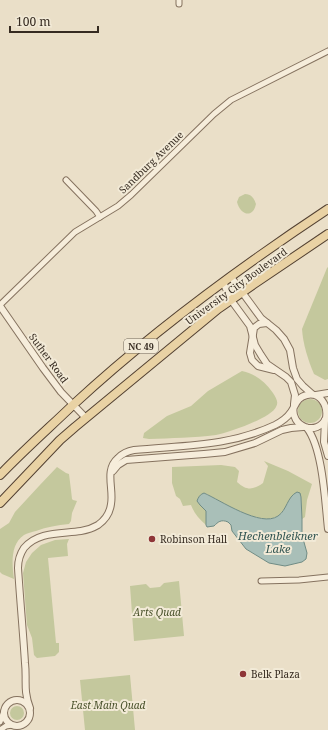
<svg xmlns="http://www.w3.org/2000/svg" width="328" height="730" font-family="'Noto Serif',serif">
  <style>
    .green { fill: #c4c89d }
    .water { fill: #a9bfb8; stroke: #708c85 }
    .lines { fill: none; stroke-linecap: round; stroke-linejoin: round }
    .minor-casing { stroke: #85725f; stroke-width: 7 }
    .tertiary-casing { stroke: #85725f; stroke-width: 8 }
    .primary-casing { stroke: #534132; stroke-width: 10 }
    .minor { stroke: #f6eddb; stroke-width: 5 }
    .tertiary { stroke: #f6eddb; stroke-width: 6 }
    .primary { stroke: #e9d2a4; stroke-width: 8 }
    .poi-dot { fill: #8e3537; stroke: #f2ead7; stroke-width: 1.5 }
    .labels { text-anchor: middle; dominant-baseline: central; stroke-width: 4; stroke-linejoin: round; paint-order: stroke }
    .shield { fill: #f2ead7; stroke: #6e6458; stroke-width: 1 }
    .shield-label { font-size: 9px; font-weight: bold; fill: #362b21 }
    .street-label { font-size: 10px; fill: #362b21; stroke: #f2ead7 }
    .poi-label { font-size: 10px; fill: #362b21; stroke: #f2ead7; text-anchor: start }
    .park-label { font-size: 10px; font-style: italic; fill: #48512a; stroke: #f2ead7 }
    .water-label { font-size: 11px; font-style: italic; fill: #325552; stroke: #f2ead7 }
  </style>
  <rect width="100%" height="100%" fill="#eadfc8"/>
  <g class="green">
    <path d="M245,194C251,194 254,198 256,204C253,219 240,215 237,202L239,197Z"/>
    <path d="M328,267V379L325,380L314,374C308,360 303,344 302,329L327,268Z"/>
    <path d="M242,371C256,374 265,382 273,393C276,398 279,402 276,407C271,418 228,433 216,435C194,438 171,438 149,439L143,438L144,433L167,416L191,406L208,391Z"/>
    <circle cx="310" cy="411" r="12"/>
    <path d="M264,461L288,471L312,484L307,500L305,517L302,519L301,495H293C288,502 284,513 276,517C260,526 220,501 205,493L200,505L206,511V525C199,519 194,513 191,505L183,506L180,499L176,496L172,483V467L221,465L235,467L239,471L237,482C247,491 253,490 263,483L268,466Z"/>
    <path d="M57,467L66,473L69,474L71,490L72,499L73,500L77,501L72,513L71,521L69,524C57,525 47,527 36,531C32,532 27,533 24,535C10,544 12,565 14,579L2,574L0,572V529L9,523L15,512L39,486Z"/>
    <path d="M69,539L67,544L68,556L48,558L56,643H59V652L55,656L37,658L34,655L32,638L27,625L23,573L26,562L32,553L41,545L55,540Z"/>
    <path d="M179,581L184,636L134,641L130,586L146,584L150,588L160,587L164,583Z"/>
    <path d="M130,675L135,730H85L80,680Z"/>
    <circle cx="17" cy="713" r="7"/>
  </g>
  <path class="water" d="M204,493C220,500 261,528 278,516C287,510 287,497 297,492L300,493L301,497L302,519V535L307,553L306,559L302,562L285,566L269,563L246,549L232,531L231,525L228,522C221,519 218,522 214,526L207,527L206,525V511L200,505L197,501C198,498 200,494 204,493Z"/>
  <g class="lines">
    <defs>
      <g id="minor">
        <path d="M179,4V0"/>
        <path d="M66,180L96,211L100,217"/>
        <path d="M0,305L75,232L118,206L131,195L214,114L231,100L328,51"/>
        <path d="M261,581L299,580L328,577"/>
        <path d="M0,722L4,711"/>
        <path d="M0,730L6,726L12,725"/>
      </g>
      <g id="tertiary">
        <path d="M231,277L261,318L276,330L284,339L290,350L293,368L297,379L303,386L312,394"/>
        <path d="M223,282L231,300L250,326L255,345L261,355L267,364L286,377L291,382L295,395L294,404"/>
        <path d="M0,306L43,368L61,392L86,418"/>
        <path d="M267,323L259,324L254,328L250,353L252,360L258,366L274,370"/>
        <path d="M316,395L328,393"/>
        <path d="M325,420L324,442L328,456"/>
        <path d="M307,428C323,449 325,502 328,529"/>
        <path d="M113,471L118,465L126,460L204,454L225,452L255,443L282,430L291,428L303,427"/>
        <circle cx="17" cy="713" r="13"/>
        <path d="M30,708C23,690 27,680 25,663C23,631 20,599 18,568C18,560 20,554 24,548C38,531 62,534 81,531C87,530 93,528 98,525C105,520 110,512 111,504C114,489 104,470 118,458C123,453 128,451 134,450C183,445 228,447 275,425C281,422 287,418 291,412C296,405 297,397 307,395C320,392 328,405 326,418C318,437 289,427 294,406"/>
      </g>
      <g id="primary">
        <path d="M0,475C24,450 49,428 74,404C152,332 239,268 328,209"/>
        <path d="M0,503L60,440L75,427L218,309L254,284L328,234"/>
      </g>
    </defs>
    <use href="#minor" class="minor-casing"/>
    <use href="#tertiary" class="tertiary-casing"/>
    <use href="#primary" class="primary-casing"/>
    <use href="#minor" class="minor"/>
    <use href="#tertiary" class="tertiary"/>
    <use href="#primary" class="primary"/>
  </g>
  <g class="poi-dot">
    <circle cx="152" cy="539" r="4"/>
    <circle cx="243" cy="674" r="4"/>
  </g>
  <g class="labels">
    <rect class="shield" x="124" y="339" width="34" height="14" rx="3"/>
    <g class="shield-label">
      <text x="141" y="346">NC 49</text>
    </g>
    <g class="street-label">
      <text transform="translate(151 162) rotate(-44)">Sandburg Avenue</text>
      <text transform="translate(236 286) rotate(-36)">University City Boulevard</text>
      <text transform="translate(49 358) rotate(54)">Suther Road</text>
    </g>
    <g class="poi-label">
      <text x="160" y="539">Robinson Hall</text>
      <text x="251" y="674">Belk Plaza</text>
    </g>
    <g class="park-label">
      <text x="157" y="612">Arts Quad</text>
      <text x="108" y="705">East Main Quad</text>
    </g>
    <g class="water-label">
      <text x="278" y="535">Hechenbleikner<tspan x="278" dy="13">Lake</tspan></text>
    </g>
  </g>
  <path d="M10 26v6h88v-6" fill="none" stroke="#362b21" stroke-width="2"/>
  <text x="16" y="26" font-size="12" fill="#362b21" stroke="#f2ead7" stroke-width="3" paint-order="stroke">100 m</text>
</svg>
